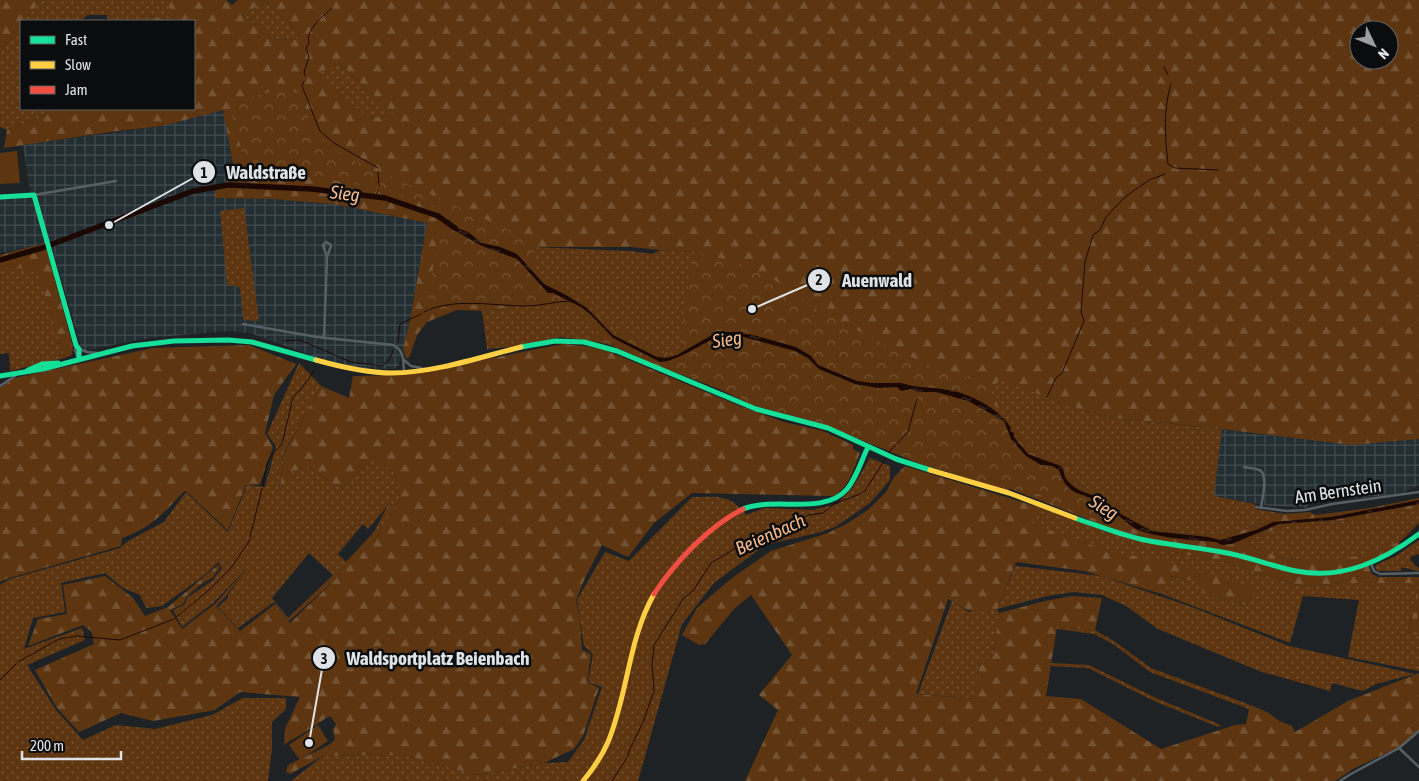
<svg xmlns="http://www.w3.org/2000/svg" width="1419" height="781" font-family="'Asap Condensed',sans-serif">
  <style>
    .industrial { fill: url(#industrial-grid) }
    .grass { fill: url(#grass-dots); fill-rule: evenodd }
    .forest { fill: url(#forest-firs); fill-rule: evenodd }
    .cemetery { fill: url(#cemetery-stones) }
    .park { fill: url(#park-crowns) }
    .pitch { fill: #5d3611 }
    .water { fill: url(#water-ripples) }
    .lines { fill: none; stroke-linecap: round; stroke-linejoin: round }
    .stream { stroke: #1c0803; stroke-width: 1 }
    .river { stroke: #1c0803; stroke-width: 5.5 }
    .street { stroke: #565f64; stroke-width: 2.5 }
    .fast { stroke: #16e098; stroke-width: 5 }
    .slow { stroke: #ffcf43; stroke-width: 5 }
    .jam { stroke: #f24e42; stroke-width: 5 }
    .labels { text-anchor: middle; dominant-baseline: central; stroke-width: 5; stroke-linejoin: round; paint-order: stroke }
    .street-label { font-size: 18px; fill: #e0e3e5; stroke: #0a0c0d }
    .water-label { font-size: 19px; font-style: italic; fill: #f7b98b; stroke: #0a0c0d }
    .leader { fill: none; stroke: #e0e3e5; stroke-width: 2 }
    .callout-dot { fill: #e0e3e5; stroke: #0a0c0d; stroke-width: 2 }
    .mark-label { font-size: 15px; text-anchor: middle; font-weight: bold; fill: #111 }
    .callout-label { font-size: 19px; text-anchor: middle; font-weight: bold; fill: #e0e3e5; stroke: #0a0c0d; stroke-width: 5; stroke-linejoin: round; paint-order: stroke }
  </style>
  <defs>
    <pattern id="industrial-grid" width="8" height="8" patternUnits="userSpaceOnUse" patternTransform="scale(1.25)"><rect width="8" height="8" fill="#232e32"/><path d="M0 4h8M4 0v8" fill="none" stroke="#434c50"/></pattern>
    <pattern id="grass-dots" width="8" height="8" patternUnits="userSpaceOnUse" patternTransform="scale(1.25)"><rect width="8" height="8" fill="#5d3611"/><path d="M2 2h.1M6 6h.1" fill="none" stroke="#745334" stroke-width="1.8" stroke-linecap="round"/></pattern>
    <pattern id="forest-firs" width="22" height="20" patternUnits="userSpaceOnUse" patternTransform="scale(1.25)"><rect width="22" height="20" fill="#5d3611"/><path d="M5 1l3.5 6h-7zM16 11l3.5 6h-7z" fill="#745334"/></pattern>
    <pattern id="cemetery-stones" width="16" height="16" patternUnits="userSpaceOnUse" patternTransform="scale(1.25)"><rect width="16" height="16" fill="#5d3611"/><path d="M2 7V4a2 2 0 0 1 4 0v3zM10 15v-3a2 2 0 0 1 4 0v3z" fill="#745334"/></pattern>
    <pattern id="park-crowns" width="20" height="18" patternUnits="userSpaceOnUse" patternTransform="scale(1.25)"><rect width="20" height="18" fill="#5d3611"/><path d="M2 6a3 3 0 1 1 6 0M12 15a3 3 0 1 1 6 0" fill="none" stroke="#745334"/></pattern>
    <pattern id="water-ripples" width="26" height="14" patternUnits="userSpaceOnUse" patternTransform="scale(1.25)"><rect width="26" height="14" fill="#1c0803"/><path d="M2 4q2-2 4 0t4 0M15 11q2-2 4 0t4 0" fill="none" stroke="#3d2c28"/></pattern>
  </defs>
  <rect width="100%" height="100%" fill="#1f2224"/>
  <g class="industrial">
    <path d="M223,109L235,175L215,190L216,198L272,199L334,204L427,223L409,326L399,365L394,369L360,368L321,359L250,333L228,331L149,338L82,351L51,243L0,253V197L30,192L23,145L162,126Z"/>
    <path d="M1222,429L1264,435L1419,439V485L1402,493L1363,498L1321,500L1315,497L1306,508L1270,506L1213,496Z"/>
  </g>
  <g class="grass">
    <path d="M42,0H169L171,19L147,16L152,21H108L107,15H87L81,21H23Z"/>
    <path d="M267,2L297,31L298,40L272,39L241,14Z"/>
    <path d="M21,24V109H59L57,111L7,130L0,127V53Z"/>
    <path d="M339,63L394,114L370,119L315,74Z"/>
    <path d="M244,208L259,321L243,320L240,287L227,285L220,211Z"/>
    <path d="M531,247L631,251L652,254L660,250L694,252L712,255L727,265L1009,488L926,466L829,427L748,400L670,370L606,343L560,337L511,347L487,349L482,311L569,299L535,275Z"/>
    <path d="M14,266L38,273L65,358L10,371L9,353L0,354V270Z"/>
    <path d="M299,363L321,386L285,451L279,490L293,471L308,467L342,489L373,456L395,473L400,498L378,535L337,578L289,621L274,602L238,628L218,607L228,598V595L247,568L213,603L182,627L173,610L184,605L188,597L212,581L222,568L218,562L206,574L162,606L146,608L140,595L123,588L105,573L61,583L65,612L33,618L24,649L82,628L85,640L27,665L56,710L83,740L116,725L155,729L212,715L243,698H286V709L272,722V749L268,781H0V585L10,579L120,548L128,541L164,522L186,492L228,532L247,485L265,487L276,446L267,434ZM388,505L374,532L346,562L338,554L363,524L368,529ZM309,553L333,575L288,618L272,598Z"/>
    <path d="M999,378L1056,401L1106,417L1222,429L1214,496L1255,504V509L1285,514L1237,532L1201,535L1155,531L1123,508L1069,479L1031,452L1006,420L997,411L991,394Z"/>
    <path d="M870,458L890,466V480L870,503L835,527L821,532L765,545L714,583L682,624L638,781H291L323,756L404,755L477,775L544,763L568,762L584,740L602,687L588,682L593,654L584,646L577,600L605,552L629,561L692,497C716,497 730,493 746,515L765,508L813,510L837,504L853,487Z"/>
    <path d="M1038,507L1054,511L1106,532L1155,544V548L1228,563L1301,586L1346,583H1419L1408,630L1409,633L1419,635V671L1348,657L1359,600L1303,596L1290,643L1162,594L1169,576L1194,581L1207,595L1247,605L1254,590L1112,552L1031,524Z"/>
    <path d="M1419,508V523C1413,529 1406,537 1399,542C1384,552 1344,560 1325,562C1308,564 1260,555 1249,543L1250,539L1291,523L1351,520L1394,510L1407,511Z"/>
    <path d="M1419,540V554L1410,557L1411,561L1419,569V571C1412,571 1407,567 1401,568V571H1378L1375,568L1376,565L1396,556Z"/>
    <path d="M1015,566L1101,576L1192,607L1289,646L1415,674L1376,684L1363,691L1332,683L1330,691L1259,671L1158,629L1126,606L1102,595L1074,592L1047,596L997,609L999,613L994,653L978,666L976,699L918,694L952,601L969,612L997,609Z"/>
    <path d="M1057,627L1095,630L1114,641L1151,668L1253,706L1249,709L1150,672L1113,644L1094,634L1057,629Z"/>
    <path d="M1051,663L1089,665L1156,698L1221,725L1218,727L1154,701L1088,668L1051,666Z"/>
  </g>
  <g class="forest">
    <path d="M0,0H42L23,21H21V24L0,53Z"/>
    <path d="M169,0H226L232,5L238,0H1419V439L1352,445L1214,428L1106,417L1056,401L999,379L991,394L998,398L997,411L1006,420L1031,452L1058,463L1069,471V479L1123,508L1155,531L1201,535L1237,532L1285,514L1310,512L1316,515L1370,508L1419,498V508L1407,511L1394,510L1351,520L1291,523L1250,539L1249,543C1255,550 1263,551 1272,554C1316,570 1357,558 1399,542L1400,546L1367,563L1372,574L1378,577H1419V583H1346L1301,586L1228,563L1154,548L1156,540L1115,530L1009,488L727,265L711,255L694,252L660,250L631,247H531L535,275L569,299L482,311L457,310L427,322L417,335L410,356L406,359L403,348L409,326L427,223L334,204L272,199L215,198V191L235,175L223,110L162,126L117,131L4,148L7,130L57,111L59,109H194V21H152L146,16L170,19ZM267,2L297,31L298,40L272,39L241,14ZM1359,30H1389V60H1359ZM339,63L393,113V114L370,119L316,74Z"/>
    <path d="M45,243L73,347L72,355L65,358L38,274L14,266L0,270V255Z"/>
    <path d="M583,303L593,307L609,326L620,331L633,333L650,350L663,353L683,349L748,400L670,370V368L602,336L581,310Z"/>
    <path d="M563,344L585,346L607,351L737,405L784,422L823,431L853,445V449L860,453C853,471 850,485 834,496L692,493L654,523L628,557L602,545L585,578L576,600L580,621L582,650L591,654L587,682L599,688L583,736L574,749L544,763L477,775L404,755L323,756L290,774L286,772L288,765L327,746L335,740L333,729L336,724L330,716C320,721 314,727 305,732C298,737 291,739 284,745L285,729L300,697L240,692L215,710L153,721L121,713L79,732L57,708L35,670L94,644L92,632L83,625L28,646L38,619L67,614L63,585L105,576L133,598L145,616L168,607L218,565L220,567L212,578L204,582L187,596L183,604L170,610L182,629L215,604L247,568L226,596L216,606L240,631L275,604L290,623L337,578L378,535L400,498L395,473L373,456L342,489L308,467L293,471L279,492L285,452L321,386L349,398L353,376L405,375Z"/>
    <path d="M249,345L296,364L274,395L265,433L273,447L260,484L246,485L228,530L185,490C165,512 151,528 122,538L121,546L6,579L0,582V388L14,378L153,348Z"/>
    <path d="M905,466L1038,507L1032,524L1112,552L1170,562L1255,589L1247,605L1206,595L1193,581L1170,576L1162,594L1084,571L1016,562L997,609C970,616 971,611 948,599L916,694L975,699L978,666L994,653L999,613L1045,601L1072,596L1102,598L1095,630L1057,627L1046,696L1081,699L1161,749L1235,725L1246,724L1249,709L1253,706L1269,713L1279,721L1292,726L1295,732L1348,701L1419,673V732L1399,747L1353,769L1335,781H745L778,710L759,695L792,655L751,595L734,609L705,644L699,645L682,635L697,608L732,578L771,551L828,533L848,523L869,509L886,492L894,477Z"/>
  </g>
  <path class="cemetery" d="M1419,583V635L1409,633L1408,630Z"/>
  <path class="park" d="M283,88H288L297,93L302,98L312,129L318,137L337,151L372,170L428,193L513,232L526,237H536L532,267L548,281L585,301L606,326L644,347L662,354L679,352L693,252L734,261L756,270L778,282L825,314L892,348L935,368L990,385L989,401L999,409L1025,446L1041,455L1063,463L1070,479L1076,485L1096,493L1109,505L1134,522L1146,528L1142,531L1072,513L1038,494L1034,495V498L1011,489L1005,490L913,461L836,428L752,405L697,378L667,370L611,345L593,341L599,327L580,310L568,303L523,307L480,304L431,311L428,300L440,224L446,213C418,197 386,191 354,184C316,177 288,171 248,174L229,104Z"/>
  <g class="pitch">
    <path d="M17,151L20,183L0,184V153Z"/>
    <path d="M318,725L328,741L300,760L289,745Z"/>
  </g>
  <path class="water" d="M449,225L468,232L482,243L500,247L517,254L544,284L566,295L587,308L613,335L657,357L666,358L677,355L712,335L726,332H734L753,335L796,347L811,356L818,365L857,381L873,383H901L913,386C927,388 944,388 958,392C977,398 1000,410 1011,428L1010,431L1014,433V437L1028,454L1061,466C1065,470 1063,475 1067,480C1076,492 1091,494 1104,499L1106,500V504H1109L1110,507L1119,513L1152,531L1208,537L1220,540L1256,530L1273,522L1331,517L1419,500V504L1333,520L1279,524L1232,544L1222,545L1216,542C1195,540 1154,538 1136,529C1123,521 1112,508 1099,501C1077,492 1067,495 1059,470L1052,466L1041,465L1026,456L1011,439L1004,421L968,401L936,392H919L911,389L901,391L897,387L878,388L855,384L819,369L808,358L795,351L740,336H723L713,339L683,355L668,361L660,362L613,338L590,314L581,307L553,293H548L517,259L482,246L452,229Z"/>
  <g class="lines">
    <g class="stream">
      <path d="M1164,67L1168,75"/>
      <path d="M305,76L304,73L309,56L306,48L309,43C305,30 323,16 332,8"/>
      <path d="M304,81L302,86L320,131L334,143L378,168"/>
      <path d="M1171,84C1163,109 1165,138 1168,164L1175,168L1218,170"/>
      <path d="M378,172L379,186"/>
      <path d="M376,197L378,190"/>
      <path d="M424,312C453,297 494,306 527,306C541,306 556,301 570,301"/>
      <path d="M284,341L300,340L351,362L382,366L389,360L394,349"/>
      <path d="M398,342L400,324L421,314"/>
      <path d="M1047,397L1056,378L1062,373L1084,321L1081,312L1085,262L1093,235L1100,230L1106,217L1125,197L1149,180L1165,174"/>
      <path d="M263,486C266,464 266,459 282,444L293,397L301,389L314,371"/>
      <path d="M250,537L262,489"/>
      <path d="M18,662L59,639L77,636L120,640L174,619L209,590L230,569L248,543L250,539"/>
      <path d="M0,680L16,664"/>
      <path d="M612,781L628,756L629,751L643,722L654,691L652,665L654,645L683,599L693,591L711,563L749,540L766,538L809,515L823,513L834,504L860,494L865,491L890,451L908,432L917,398"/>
    </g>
    <path class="river" d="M0,260L42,248L193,191L228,185L312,189L385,198L438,216L455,228"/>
    <g class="street">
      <path d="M34,195L116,181"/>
      <path d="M243,324L317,337L393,345C405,351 403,361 404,372"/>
      <path d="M324,338L327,257L331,246L330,244L326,242L323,245L327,257"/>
      <path d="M76,345L75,350L78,358"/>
      <path d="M79,349L87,352L98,353"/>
      <path d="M404,360L411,366L421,368"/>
      <path d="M0,386L15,376L16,373"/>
      <path d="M1244,467C1249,468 1257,468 1261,471C1268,478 1262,498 1261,508"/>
      <path d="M1256,507L1287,511L1305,510L1332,504L1419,492"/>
      <path d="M1371,564L1374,571L1380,574L1419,573"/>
      <path d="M1399,748L1419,767"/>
      <path d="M1340,781L1351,774L1399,748L1419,731"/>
    </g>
    <g class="fast">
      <path d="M0,197L34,195L76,345L79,349V359"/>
      <path d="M521,347L555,341L584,342L617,351L756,409L828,428L896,459L930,470"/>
      <path d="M28,370L42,364L58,363"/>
      <path d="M0,376L43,369L132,346L174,341L228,340L252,342L316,360"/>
      <path d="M743,509C774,496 824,516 847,489C857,477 861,461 868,447"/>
      <path d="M1075,518C1096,525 1118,534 1140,539C1167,545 1195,547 1222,552C1247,556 1271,566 1296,571C1343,580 1383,561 1419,534"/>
    </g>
    <g class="slow">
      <path d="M316,360C341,367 366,373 392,373C433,373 481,357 521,347"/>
      <path d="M930,470L1009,493L1075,518"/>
      <path d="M583,781C593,769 602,756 608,742C628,694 628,640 654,594"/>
    </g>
    <path class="jam" d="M654,594C675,562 709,526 743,509"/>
  </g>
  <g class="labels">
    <g class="street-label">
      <text transform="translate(1338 491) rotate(-8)">Am Bernstein</text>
    </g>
    <g class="water-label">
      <text transform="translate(345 193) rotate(7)">Sieg</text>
      <text transform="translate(727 339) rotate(-8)">Sieg</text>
      <text transform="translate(1104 507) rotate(32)">Sieg</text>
      <text transform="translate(770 534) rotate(-24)">Beienbach</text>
    </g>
  </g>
  <path class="leader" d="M109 225L204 172M752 309L819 280M309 743L324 658"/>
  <g class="callout-dot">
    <circle cx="109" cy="225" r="5"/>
    <circle cx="752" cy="309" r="5"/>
    <circle cx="309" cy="743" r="5"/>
    <circle cx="204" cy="172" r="12"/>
    <circle cx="819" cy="280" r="12"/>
    <circle cx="324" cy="658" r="12"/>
  </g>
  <g class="mark-label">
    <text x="204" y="178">1</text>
    <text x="819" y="285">2</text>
    <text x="324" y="664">3</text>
  </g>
  <g class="callout-label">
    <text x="266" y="179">Waldstraße</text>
    <text x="877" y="287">Auenwald</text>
    <text x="438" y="665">Waldsportplatz Beienbach</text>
  </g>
  <rect x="20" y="20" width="175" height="90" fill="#0a0c0d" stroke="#606263"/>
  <rect x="30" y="36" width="25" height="8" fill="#16e098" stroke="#606263"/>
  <text x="65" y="45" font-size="15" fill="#e0e3e5">Fast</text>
  <rect x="30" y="61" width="25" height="8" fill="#ffcf43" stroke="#606263"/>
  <text x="65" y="70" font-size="15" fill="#e0e3e5">Slow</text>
  <rect x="30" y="86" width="25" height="8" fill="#f24e42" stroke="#606263"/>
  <text x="65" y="95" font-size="15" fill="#e0e3e5">Jam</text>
  <g transform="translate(1374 45) rotate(133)"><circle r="24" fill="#0a0c0d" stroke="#606263"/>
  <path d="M0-4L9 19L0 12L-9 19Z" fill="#9c9fa1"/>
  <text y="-8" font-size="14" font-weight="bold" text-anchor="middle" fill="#e0e3e5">N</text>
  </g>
  <path d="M22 751v8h99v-8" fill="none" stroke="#e0e3e5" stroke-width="2.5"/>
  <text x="30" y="751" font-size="15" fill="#e0e3e5" stroke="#0a0c0d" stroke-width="4" paint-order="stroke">200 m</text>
</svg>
